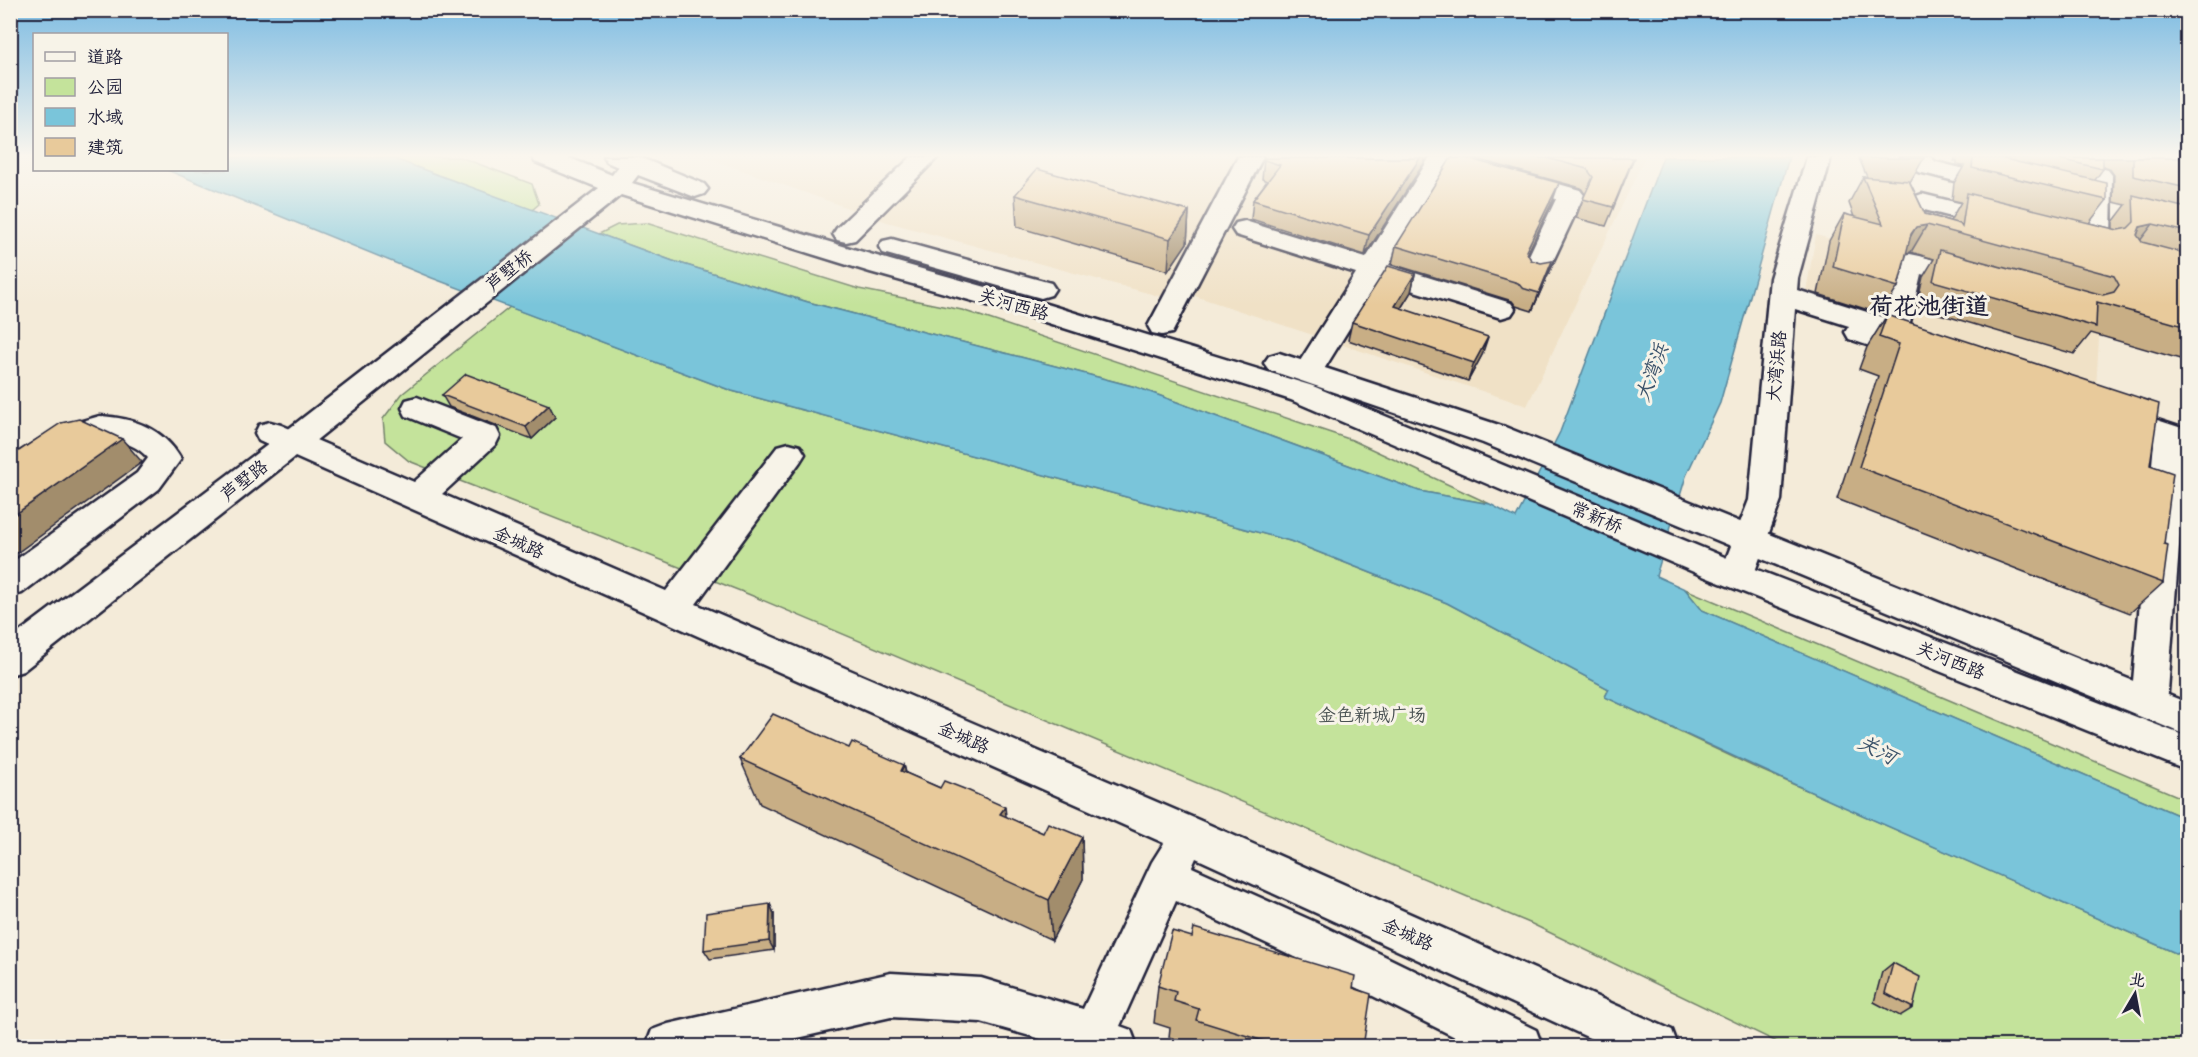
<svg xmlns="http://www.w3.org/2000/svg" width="2198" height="1057" font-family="Delius,'LXGW WenKai TC',sans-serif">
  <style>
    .built { fill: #f0e1c6 }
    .green { fill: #c4e39b; stroke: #73826b; stroke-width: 1.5 }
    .water { fill: #7ac5da; stroke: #57849a; stroke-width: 1.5 }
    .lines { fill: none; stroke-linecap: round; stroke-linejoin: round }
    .minor-casing { stroke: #22223b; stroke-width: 5 }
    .major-casing { stroke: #22223b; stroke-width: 5 }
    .minor { fill: #f7f3e8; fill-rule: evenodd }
    .major { fill: #f7f3e8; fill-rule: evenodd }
    .wall { fill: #c8ae85; stroke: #22223b; stroke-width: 1.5; fill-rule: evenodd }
    .shaded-wall { fill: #a28d6c; stroke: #22223b; stroke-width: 1.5 }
    .building { fill: #e8ca9b; stroke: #22223b; stroke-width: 1.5 }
    .labels { text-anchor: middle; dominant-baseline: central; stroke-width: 6; stroke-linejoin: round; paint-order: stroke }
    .street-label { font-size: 18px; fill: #22223b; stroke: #f7f3e8 }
    .park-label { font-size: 18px; fill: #4a5253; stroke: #f7f3e8 }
    .water-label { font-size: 20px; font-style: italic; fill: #3c536b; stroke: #f7f3e8 }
    .district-label { font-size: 24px; font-weight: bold; fill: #22223b; stroke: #f7f3e8 }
  </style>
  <rect width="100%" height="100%" fill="#f4ebd9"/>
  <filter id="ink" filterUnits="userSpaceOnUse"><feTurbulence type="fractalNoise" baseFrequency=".0167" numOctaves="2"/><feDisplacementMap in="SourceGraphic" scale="12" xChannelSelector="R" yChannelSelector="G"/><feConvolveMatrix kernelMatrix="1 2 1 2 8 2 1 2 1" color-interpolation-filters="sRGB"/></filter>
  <g filter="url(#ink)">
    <g class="built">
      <path d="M705,157H1241L1166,298L887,222Z"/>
      <path d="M1267,157H1645L1527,406L1192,295Z"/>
      <path d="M1816,235L1914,261L1920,238L2102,289L2095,405L1803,308Z"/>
    </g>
    <g class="green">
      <path d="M389,157H460L532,184L539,204L532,210Z"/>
      <path d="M646,223L859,289L962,310L1352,440L1490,504L1419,491L1136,387L808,302L673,261L599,234L617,225Z"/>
      <path d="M510,307L732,391L1290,541L1447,603L1609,689L1605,697L1752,766L2187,958V1046H1785L1532,924L748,594L409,461L385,441L383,419L402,394Z"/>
      <path d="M1685,589L2187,800V819L1702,610Z"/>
    </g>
    <path class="water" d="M227,157H389L673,261L808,302L1136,387L1419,491L1490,504L1516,518L1560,432L1663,157H1789L1720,403L1686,476L1656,576L1685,589L1702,610L2187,819V958L1835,803L1605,697L1609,689L1447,603L1290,541L732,391L432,278L167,170H226Z"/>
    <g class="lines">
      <defs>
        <g id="minor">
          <path d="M911,157H938L855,240L846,242L837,240L833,234L837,228Z"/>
          <path d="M1238,157H1263L1172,333L1162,335L1152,333L1148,326Z"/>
          <path d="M1430,157H1452L1453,160L1389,265L1511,303L1515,309L1511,315L1501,318L1379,280L1318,379L1308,382L1298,379L1293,372L1356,273L1236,235L1232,229L1236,223L1245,221L1366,258Z"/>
          <path d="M1807,157H1831L1798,278L1797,290L1883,317L1897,262L1900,256L1910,254L1920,256L1980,273L1984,279L1980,285L1970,288L1921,274L1908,331L1904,337L1924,344L1929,351L1924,358L1914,361L1849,339L1845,332L1849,326L1795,309L1781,500L1754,574L1749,584L1737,587L1725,584L1720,574L1749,500L1770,278Z"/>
          <path d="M1901,157H1930L1936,162L2011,180L2015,185L2011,190L2002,193L1927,174L1918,172Z"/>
          <path d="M2013,157H2058L2108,170L2112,175L2111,247L2107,253L2098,255L2065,247L2061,241L2065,235L2074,233L2085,236L2086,179L2016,162Z"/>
          <path d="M1513,171L1580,190L1584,195L1546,276L1536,279L1526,276L1522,270L1556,199L1504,184L1500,179L1504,174Z"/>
          <path d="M1922,194L2007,215L2011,221L2007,227L1998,229L1913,207L1909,202L1913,197Z"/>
          <path d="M417,397L496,428L500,436L496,444L442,494L666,591L778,446L789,443L800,446L805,454L800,462L696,604L1201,821L1672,1030L1678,1046H1607L1196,858L1192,867L1315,922L1536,1030L1542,1046H1473L1285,952L1176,901L1120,1026L1131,1030L1137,1046H1065L981,1022L891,1017L762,1046H646L652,1030L668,1024L891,973L981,978L1083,1009L1152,862L1164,843L259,441L255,433L259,425L270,422L281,425L414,482L462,439L406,416L402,408L406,400Z"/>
          <path d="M2111,405L2188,430L2167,704L2162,715L2149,720L2136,715L2131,704L2154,442L2100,424L2096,416L2100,408Z"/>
          <path d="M100,416C134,418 163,428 181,459L159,489L22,593L10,596V564L137,473L148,458C142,451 134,446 125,443C79,423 49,474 10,486V458L58,428Z"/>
        </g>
        <g id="major">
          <path d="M532,157H567L612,175L618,167L607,162L604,157H639L704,184L708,189L704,194L695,197L638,175L632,183L890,260L1046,304L1313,386L1727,558L2188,737V771L1703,576L1291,400L1026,316L870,272L621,195L304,450L23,671L10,675V639L282,434L599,188L535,162Z"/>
          <path d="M892,239L1051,283L1055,289L1051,295L1041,298L883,253L879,247L883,241Z"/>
          <path d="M1279,353L1505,427L2188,703V736L1483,443L1269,370L1264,363L1269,356Z"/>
        </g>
      </defs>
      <use href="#minor" class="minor-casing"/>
      <use href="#major" class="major-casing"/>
      <use href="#minor" class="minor"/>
      <use href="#major" class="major"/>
    </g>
    <g class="wall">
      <path d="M1473,158H1634L1606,226L1576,218L1585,194L1581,188Z"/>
      <path d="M1859,158H1924L1910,182L1925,214L1950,221L1961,202L1952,200L1954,183L1964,166L1957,165V161H1954L1955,158H2187V361L2091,333L2074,354L1916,307L1923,277L1934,259L1911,252H1907L1898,287L1881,314L1818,294L1829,241L1844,214L1854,217L1849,203L1863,177H1867ZM2103,166L2109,168L2114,175L2113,202L2126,205L2113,222V229L2089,223L2107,200L2095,180L2103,169Z"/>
      <path d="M1264,160L1424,163L1365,255L1251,219L1253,200L1267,181L1262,179Z"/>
      <path d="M1015,195L1189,211L1187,243L1168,271L1017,227Z"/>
      <path d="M1553,200L1527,254L1546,279L1532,311L1516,306L1512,301L1392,264L1396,246Z"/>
      <path d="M1415,274L1411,292L1401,308L1482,355L1468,381L1348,340L1352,322Z"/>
      <path d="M1887,315L2150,465L2164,544L2163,583L2130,613L1837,499L1878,376L1859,369L1867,347Z"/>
      <path d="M442,395L549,405L555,417L532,439L449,407Z"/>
      <path d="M2187,519V559L2181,557L2183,523Z"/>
      <path d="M849,748L904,765L906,773L1043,833L1082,837L1083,879L1052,940L760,804L740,759Z"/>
      <path d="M770,904L774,914V950L710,959L704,950Z"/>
      <path d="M1893,963L1913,1008L1900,1016L1874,1002L1882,972Z"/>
      <path d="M1158,986L1353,988L1363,1047H1192V1044L1169,1037L1170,1028L1154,1023Z"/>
    </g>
    <g class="shaded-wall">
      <path d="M1420,158H1425L1424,163L1365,255L1369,235Z"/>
      <path d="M1559,183L1553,200L1520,269L1526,251Z"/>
      <path d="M1189,211L1187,243L1168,271L1170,239Z"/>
      <path d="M2153,224L2132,251L2140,227Z"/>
      <path d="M1927,225L1911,252L1900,254L1916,227Z"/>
      <path d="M1552,261L1546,279L1532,311L1539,293Z"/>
      <path d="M1415,274L1411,292L1391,324L1395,306Z"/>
      <path d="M1488,337L1482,355L1468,381L1474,363Z"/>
      <path d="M549,405L555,417L532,439L526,427Z"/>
      <path d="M122,439L142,462L10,558V518Z"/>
      <path d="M904,765L915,810L901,771Z"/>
      <path d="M1005,807L1010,850L1000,814Z"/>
      <path d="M1082,837L1083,879L1052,940L1049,900Z"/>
      <path d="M770,904L774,914V950L769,941Z"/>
    </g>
    <g class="building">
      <path d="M1266,158H1420L1369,235L1253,200L1280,165L1264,160Z"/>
      <path d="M1451,158H1466L1559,183L1526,251L1531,260L1541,263L1552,261L1539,293L1522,288L1518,283L1396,246Z"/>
      <path d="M1547,158H1633L1613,207L1583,199L1593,177L1587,169Z"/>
      <path d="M1973,158H2000L2107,183V200L1972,168Z"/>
      <path d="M2055,158H2103V169Z"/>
      <path d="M2133,158H2187V188L2133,176Z"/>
      <path d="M1037,169L1189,211L1170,239L1015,195Z"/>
      <path d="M1863,177L1909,181L1925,214L1960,224L1962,227L1967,193L2118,230L2128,228L2134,222L2133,195L2187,208V232L2153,224L2140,227L2137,235L2142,242L2187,254V327L2097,302L2096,327L1933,281L1940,250L2103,295L2114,292L2119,285L2114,276L1927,225L1916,227L1911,234L1898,287L1833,267L1844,214L1883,224Z"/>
      <path d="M1388,266L1415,274L1395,306L1488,337L1474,363L1352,322Z"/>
      <path d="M1887,315L2159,404L2150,465L2173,473L2164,544L2168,545L2163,583L1859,467L1899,344L1879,337Z"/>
      <path d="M466,374L549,405L526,427L442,395Z"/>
      <path d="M79,419L122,439L10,518V457L61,423Z"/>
      <path d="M773,714L849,748L852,742L904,765L901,771L940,788L944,781L967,790L1005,807L1000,814L1043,833L1048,823L1082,837L1049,900L740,759Z"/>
      <path d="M770,904L769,941L704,950L706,913Z"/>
      <path d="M1194,928L1355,976L1353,988L1371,994L1363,1047H1358L1339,1041L1338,1047H1324L1311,1043L1310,1047H1283L1196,1020L1199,1009L1174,1001L1176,992L1158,986L1172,931L1192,937Z"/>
      <path d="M1893,963L1920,977L1913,1008L1885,993Z"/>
    </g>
  </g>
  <linearGradient id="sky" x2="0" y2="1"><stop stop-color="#7cbbe2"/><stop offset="0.51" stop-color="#faf6ee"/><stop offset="1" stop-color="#faf6ee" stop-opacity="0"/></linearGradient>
  <rect width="2198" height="305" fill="url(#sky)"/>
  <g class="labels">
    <g class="street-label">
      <text transform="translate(509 270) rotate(-39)">芦墅桥</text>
      <text transform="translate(1014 304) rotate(16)">关河西路</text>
      <text transform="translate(1776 366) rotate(-85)">大湾浜路</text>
      <text transform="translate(244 480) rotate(-38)">芦墅路</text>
      <text transform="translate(1597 517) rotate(23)">常新桥</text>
      <text transform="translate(519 542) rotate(24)">金城路</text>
      <text transform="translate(1951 660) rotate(22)">关河西路</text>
      <text transform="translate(964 737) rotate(24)">金城路</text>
      <text transform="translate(1408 934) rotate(24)">金城路</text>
    </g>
    <g class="park-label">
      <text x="1372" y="714">金色新城广场</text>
    </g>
    <g class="water-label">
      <text transform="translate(1651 372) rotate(-70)">大湾浜</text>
      <text transform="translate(1878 749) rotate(28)">关河</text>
    </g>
    <g class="district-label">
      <text x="1929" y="305">荷花池街道</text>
    </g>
  </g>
  <rect width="2198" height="1057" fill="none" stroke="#f7f3e8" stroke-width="36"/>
  <rect x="18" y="18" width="2162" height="1021" fill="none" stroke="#22223b" stroke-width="2" filter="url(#ink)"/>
  <rect x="33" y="33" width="195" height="138" fill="#f7f3e8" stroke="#a29fa3" stroke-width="1.5"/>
  <rect x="45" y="52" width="30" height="9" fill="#f7f3e8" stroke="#a29fa3" stroke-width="1.5"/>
  <text x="87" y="63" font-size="18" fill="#22223b">道路</text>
  <rect x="45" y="78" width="30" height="18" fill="#c4e39b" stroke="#a29fa3" stroke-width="1.5"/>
  <text x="87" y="93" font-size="18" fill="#22223b">公园</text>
  <rect x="45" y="108" width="30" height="18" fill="#7ac5da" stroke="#a29fa3" stroke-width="1.5"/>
  <text x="87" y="123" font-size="18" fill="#22223b">水域</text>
  <rect x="45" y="138" width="30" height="18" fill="#e8ca9b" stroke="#a29fa3" stroke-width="1.5"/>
  <text x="87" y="153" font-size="18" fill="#22223b">建筑</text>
  <g transform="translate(2135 994) rotate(10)" stroke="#f7f3e8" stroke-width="4.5" paint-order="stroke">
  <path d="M0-4.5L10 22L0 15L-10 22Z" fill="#22223b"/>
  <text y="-9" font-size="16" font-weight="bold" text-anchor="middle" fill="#22223b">北</text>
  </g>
</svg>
